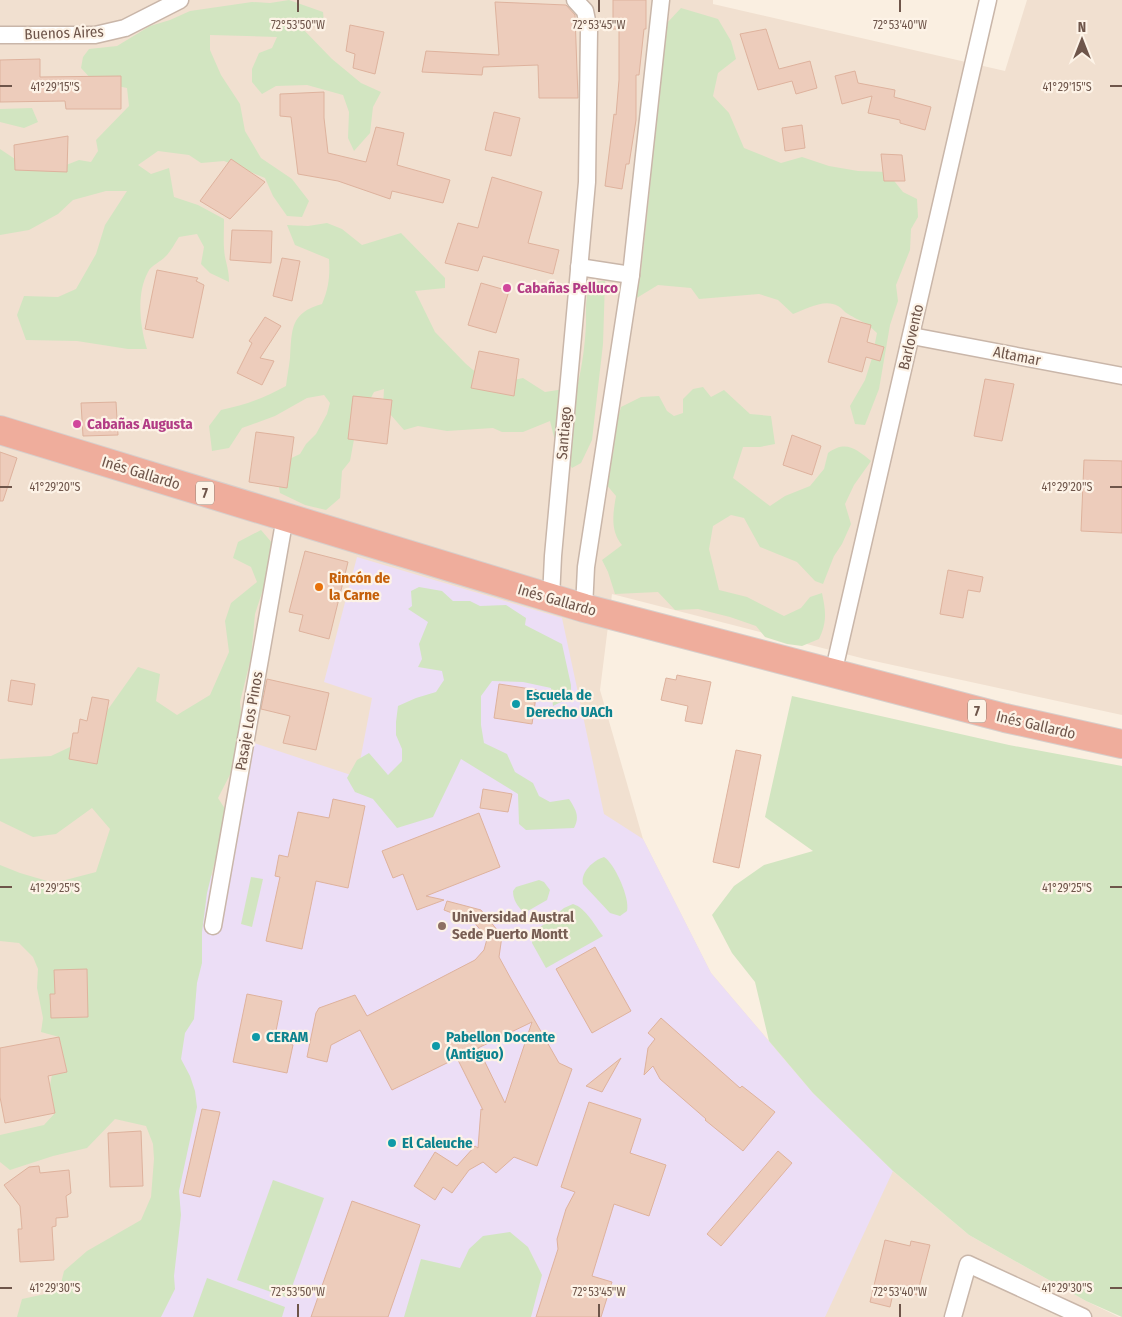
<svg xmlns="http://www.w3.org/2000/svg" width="1122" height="1317" font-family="'Fira Sans Condensed',sans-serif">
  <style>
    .residential { fill: #f1e0d0 }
    .education { fill: #ecdef6 }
    .green { fill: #d2e5c1 }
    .building { fill: #edccbb; stroke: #deb29d; fill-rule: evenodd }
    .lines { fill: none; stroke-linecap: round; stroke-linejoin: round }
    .street-casing { stroke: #c9b6a9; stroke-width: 19 }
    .highway-casing { stroke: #d6cfcc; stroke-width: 30 }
    .street { stroke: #fff; stroke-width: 16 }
    .highway { stroke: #efad9c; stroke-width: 28 }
    .ticks { fill: none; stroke: #6e554a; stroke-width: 2 }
    .hotel-dot { fill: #d1479c; stroke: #fdf3e7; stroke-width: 2 }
    .food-dot { fill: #e8710a; stroke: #fdf3e7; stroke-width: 2 }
    .culture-dot { fill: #0f9aa8; stroke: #fdf3e7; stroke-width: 2 }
    .education-dot { fill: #8d6e63; stroke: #fdf3e7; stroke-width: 2 }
    .labels { text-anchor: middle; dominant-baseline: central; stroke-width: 4.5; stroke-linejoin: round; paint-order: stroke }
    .shield { fill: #fdf3e7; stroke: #998479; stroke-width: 1 }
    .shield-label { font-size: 14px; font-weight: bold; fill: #6e554a }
    .street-label { font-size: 15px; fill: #6e554a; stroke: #fdf3e7 }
    .hotel-label { font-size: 15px; font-weight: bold; fill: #b23c85; stroke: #fdf3e7; text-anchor: start }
    .food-label { font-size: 15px; font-weight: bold; fill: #c56008; stroke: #fdf3e7; text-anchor: start }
    .culture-label { font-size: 15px; font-weight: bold; fill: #0d838f; stroke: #fdf3e7; text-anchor: start }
    .education-label { font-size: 15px; font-weight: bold; fill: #785e54; stroke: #fdf3e7; text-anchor: start }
    .ticks-label { font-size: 12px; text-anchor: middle; fill: #6e554a; stroke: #fdf3e7; stroke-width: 4.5; stroke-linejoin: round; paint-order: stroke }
  </style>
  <rect width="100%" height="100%" fill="#faefe1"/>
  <path class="residential" d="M0,0H713V4L1005,71L1027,0H1122V715L865,659L612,594L600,690L643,839L711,973L813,1093L893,1171L969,1235L1086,1301L1119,1317H0Z"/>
  <path class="education" d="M357,557L562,618L604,814L643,839L711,973L813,1093L893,1171L825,1317H140L204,874L229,879L254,743L357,777L372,698L324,682Z"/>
  <g class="green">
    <path d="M289,0L323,12L324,22L300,26L332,59L361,83L381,92L373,107L370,133L354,151L348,138L349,112L343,95L307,85L276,86L262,94L252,82V69L259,53L272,48L277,37L210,35V50L221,75L240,104L245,131L261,158L292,179L309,201L302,217L287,216L273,196L265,178L224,161L201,163L189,155L158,151L138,165L151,174L169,168L174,197L198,205L224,219C224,232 223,245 225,257C227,266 229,272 229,282L210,273L201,264L204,247L197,234L179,237C175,243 171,251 166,256C161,262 151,265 148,272C136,294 140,326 147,349H128L77,341L26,340L17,315L24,296L58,297L76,289L96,254L105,225L127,191H106L73,200L58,214L29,230L0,235V149L27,167H61L79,160L91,162L98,151L96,140L129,106L127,88L93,81L81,68L83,57L89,49L117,46L150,26L170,20L190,11L252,2L270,3Z"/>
    <path d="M681,8L718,19L731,41L736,59L718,73L713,96L729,113L744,148L781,163L802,157L829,166L858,171L887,172L903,192L917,199L918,217L911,229L910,250L896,285L898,301L890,325L879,389L865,425L855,424L850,406L865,380L872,358L877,333C865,321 861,322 848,314C844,312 842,308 838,306C825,298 806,309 793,314L778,300L759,294L699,299L691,288L658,285L635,299L641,271L649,197L655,120L667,23Z"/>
    <path d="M32,108L38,122L24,128L0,122V109Z"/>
    <path d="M327,223L342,229L362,245L401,233L445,278V288L415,291L435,332L466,364L491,385L523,378L545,392L577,387C582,367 585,345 586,324C586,308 585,298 591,282L605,281L603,344L592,440L581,463L572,468L556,445L550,421L523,432H502L493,428L447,431L418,426L404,430L383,406L384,389L374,392L361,417L355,434L350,461L342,471L340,498L326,510L305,505L280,493L277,476L283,462L300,454L306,444L316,434L327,414L330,403L324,395L307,398L275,416L242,428L229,448L212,451L209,426L221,410C246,405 264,398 286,386C287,377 289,367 290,358C292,329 290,313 322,304C329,288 330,275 329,259L295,245L287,225L308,226Z"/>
    <path d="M703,387L711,397L724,390L750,414L771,416L775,444L760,447H743L733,478L770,506L785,496L810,486L824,469L828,453C846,440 856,449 871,461L854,485L845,504L851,524L842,544L834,556L823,584L815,581L797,562L760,547L744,518L731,515L713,526L709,549L719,590L747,597L784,616L801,608L810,597L822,593C826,612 827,622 819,639L802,646L787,644L765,637L756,626L730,617L698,609L675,610L658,592L615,594L608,572L602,560L622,545C610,531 613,513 616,496L605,483L607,468L614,450L613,436L621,407L641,397L659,396L667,411L674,416L683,413V399L693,389Z"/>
    <path d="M261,530L273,544L266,580L255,614L251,658L240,702L243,733L238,759L218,798L227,812L207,893L202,932V963L197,983L194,1019L185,1033L181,1059L190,1076L195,1091L197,1107L179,1191L181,1215L174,1276L175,1289L161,1317H17L22,1299L59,1291L64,1271L87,1251L141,1220L151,1197L154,1159L153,1144L146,1126L115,1119L87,1148L53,1156L10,1170L0,1162V1135L44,1125L55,1113L50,1085L52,1075L67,1072L59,1037L41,1032L43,1018L37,988L38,969L33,957L19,943L0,941V865L20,873L54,883L96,872L110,829L92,808L56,834L33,837L0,821V759L51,756L87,739L138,667L160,674L156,701L177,715L210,695L229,652L225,621L231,603L257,582L251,567L233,558L238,542Z"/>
    <path d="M419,587L442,591L453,601H470L480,606L506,605L526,618L525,625L562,644L571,685V697L553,706L551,688L523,682L492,681L481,696V725L484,743L507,754L515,772L533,783L539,796L550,802L569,799C576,810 580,816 574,828L526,830L519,824L518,794L461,759L433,817L397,828L373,799L355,792L347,778L357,760L369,753L388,775L402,761V749L396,735V722L398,706L416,698L436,692L444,680L442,671L418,667L422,659L419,644L428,622L408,609L412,606L411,591Z"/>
    <path d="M792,696L1009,745L1122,766V1317L1086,1301L969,1235L893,1171L813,1093L769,1041L755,982L732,953L712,915L734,886L764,865L813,851L765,817Z"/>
    <path d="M604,857C615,864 630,898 627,911L620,916L610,913L583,884C580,872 594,860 604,857Z"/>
    <path d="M251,877L263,879L252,927L241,924Z"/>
    <path d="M539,880L544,882L550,890L547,900L526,912H523C517,905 513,900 513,891L516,887Z"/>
    <path d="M573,904C586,908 595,926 603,936L546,968L532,943L533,933L564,908Z"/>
    <path d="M273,1180L324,1198L288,1298L237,1280Z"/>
    <path d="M510,1232L528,1247L542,1275L531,1317H404L421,1259L460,1268L469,1249L483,1236Z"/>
    <path d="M207,1278L285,1307L282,1317H193Z"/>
  </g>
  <g class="building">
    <path d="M613,0H646V29H644L639,75H636V120L629,164H626L622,189L605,186L614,114L616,115L619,80V29H613Z"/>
    <path d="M495,2L566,5L575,15L578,98H539L538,65L483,67L482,75L422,72L426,51L499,55Z"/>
    <path d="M350,25L384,32L375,74L353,68L355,54L346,51Z"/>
    <path d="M766,29L779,69L810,61L817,88L796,94L792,81L758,90L740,34Z"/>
    <path d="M40,59V77L121,76V109H66L65,101L0,102V60Z"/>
    <path d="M855,71L858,83L895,90L894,97L931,107L925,130L900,123V120L868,113L872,96L842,104L835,76Z"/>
    <path d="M324,92V118L328,153L366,162L376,127L404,133L397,165L450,180L443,203L392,191L390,199L338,181L298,174L291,117L280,116V94Z"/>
    <path d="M494,112L520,118L511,156L485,150Z"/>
    <path d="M802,125L805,148L785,151L782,128Z"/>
    <path d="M68,136L67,172L15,170L14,145Z"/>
    <path d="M881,154L902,155L905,181H884Z"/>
    <path d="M231,159L265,182L230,219L200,201Z"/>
    <path d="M492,177L542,192L528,243L559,250L553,274L483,256L478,271L445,263L458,223L478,228Z"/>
    <path d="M232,230L272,231L271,263L230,260Z"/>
    <path d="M282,258L300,261L292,301L273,296Z"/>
    <path d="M157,270L198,278L196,281L204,285L193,338L145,329Z"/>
    <path d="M481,283L509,291L496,333L468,325Z"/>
    <path d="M265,317L281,326L260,358L274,361L262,385L237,373L252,343L249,341Z"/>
    <path d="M841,317L871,325L867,342L884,347L880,361L866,357L862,372L828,362Z"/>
    <path d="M479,351L519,359L514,396L471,388Z"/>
    <path d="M985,379L1014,384L1002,441L974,436Z"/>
    <path d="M353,396L392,400L387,444L348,439Z"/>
    <path d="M116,402L118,435L83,436L81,403Z"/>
    <path d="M256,432L294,437L287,488L249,482Z"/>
    <path d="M792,435L821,446L812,475L783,465Z"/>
    <path d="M0,452L17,458L3,501H0Z"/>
    <path d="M1084,460L1122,461V533L1081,531Z"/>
    <path d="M305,551L348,562L329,639L299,631L303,615L289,612Z"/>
    <path d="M948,570L983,577L980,592L968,590L963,618L940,614Z"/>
    <path d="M677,675L711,682L702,724L685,721L688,706L661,700L666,678L676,680Z"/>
    <path d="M267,679L329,693L316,750L283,743L290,716L261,709Z"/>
    <path d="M11,680L35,684L32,705L8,701Z"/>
    <path d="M499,684L537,690L532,724L494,718Z"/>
    <path d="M92,697L109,700L97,764L69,759L73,733H78L80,719L87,721Z"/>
    <path d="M736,750L761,755L739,868L713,862Z"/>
    <path d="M483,789L512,794L508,812L480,808Z"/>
    <path d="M333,799L365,806L348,888L316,881L302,949L266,941L280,877L275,876L279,855L288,857L298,812L329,818Z"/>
    <path d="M479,813L500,867L426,896L444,900L417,910L403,874L393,878L382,851Z"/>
    <path d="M447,901L481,910L502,936L499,957L511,979L559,1063L572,1069L537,1166L514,1157L496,1173L483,1162L469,1170L452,1193L443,1187L435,1200L414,1186L435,1152L457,1166L475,1146L478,1148L481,1109L483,1110L457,1058L392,1090L360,1030L331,1045L327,1062L307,1057L316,1013L319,1008L355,995L367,1016L475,960L484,950L487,939L483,933L473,921L444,910ZM532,1022L505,1103L478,1048Z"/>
    <path d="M595,947L631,1011L592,1033L556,969Z"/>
    <path d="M87,969L88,1017L51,1018L50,994H55L54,970Z"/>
    <path d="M247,994L282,1001L274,1041L293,1045L287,1073L233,1062Z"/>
    <path d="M661,1018L740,1088L742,1086L775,1112L743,1151L705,1120L706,1119L660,1079L653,1066L644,1075L648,1048L655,1039L648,1033Z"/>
    <path d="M59,1037L67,1072L48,1076L55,1113L5,1123L0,1097V1048Z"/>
    <path d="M621,1058L602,1092L586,1086Z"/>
    <path d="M589,1102L641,1119L630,1153L666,1165L649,1216L614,1204L592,1276L612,1282L601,1317H536L558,1249L557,1239L566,1209L575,1192L561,1187Z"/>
    <path d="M202,1109L220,1112L200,1197L183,1193Z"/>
    <path d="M141,1131L143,1186L110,1187L108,1133Z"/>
    <path d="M778,1151L792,1163L721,1246L707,1234Z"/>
    <path d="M39,1166L40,1173L69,1170L71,1193L66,1196L68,1217L56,1218V1226L52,1227L54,1260L20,1262L18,1229H22L20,1206L4,1185L29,1167Z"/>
    <path d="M352,1201L420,1225L388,1317H311Z"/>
    <path d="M885,1240L910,1246L911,1241L930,1245L917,1295L894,1289L890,1307L870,1302Z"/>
  </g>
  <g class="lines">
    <defs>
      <g id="street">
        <path d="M0,35H95L125,28L180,0"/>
        <path d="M579,267L631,275"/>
        <path d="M912,336L1122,376"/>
        <path d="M551,598L553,556L587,182L589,30L585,11L575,0"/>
        <path d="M584,608L586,567L631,275L661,0"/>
        <path d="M833,674L988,0"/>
        <path d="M213,926L285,517"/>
        <path d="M953,1317L968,1264L1083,1317"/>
      </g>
      <path id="highway" d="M0,430L584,608L1005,718L1122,744"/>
    </defs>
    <use href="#street" class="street-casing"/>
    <use href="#highway" class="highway-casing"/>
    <use href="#street" class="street"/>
    <use href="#highway" class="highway"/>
  </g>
  <path class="ticks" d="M298,0V12M599,0V12M900,0V12M0,86H12M1110,86H1122M0,487H12M1110,487H1122M0,887H12M1110,887H1122M0,1288H12M1110,1288H1122M298,1304V1317M599,1304V1317M900,1304V1317"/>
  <g class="hotel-dot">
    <circle cx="507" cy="288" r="5"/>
    <circle cx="77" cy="424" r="5"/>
  </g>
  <circle class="food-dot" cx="319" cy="587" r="5"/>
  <g class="culture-dot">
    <circle cx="516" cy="704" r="5"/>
    <circle cx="256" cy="1037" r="5"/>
    <circle cx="436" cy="1046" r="5"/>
    <circle cx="392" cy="1143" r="5"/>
  </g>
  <circle class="education-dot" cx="442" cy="926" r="5"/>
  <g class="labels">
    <g class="shield">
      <rect x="196" y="481.5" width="18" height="23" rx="4"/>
      <rect x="968" y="699.5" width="18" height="23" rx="4"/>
    </g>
    <g class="shield-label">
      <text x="205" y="493">7</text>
      <text x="977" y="711">7</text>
    </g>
    <g class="street-label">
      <text transform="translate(64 33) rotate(-2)">Buenos Aires</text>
      <text transform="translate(911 337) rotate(-77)">Barlovento</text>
      <text transform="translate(1017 356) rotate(11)">Altamar</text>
      <text transform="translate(564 433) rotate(-85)">Santiago</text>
      <text transform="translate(141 473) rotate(17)">Inés Gallardo</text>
      <text transform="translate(557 600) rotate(16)">Inés Gallardo</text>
      <text transform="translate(249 721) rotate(-80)">Pasaje Los Pinos</text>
      <text transform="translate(1036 725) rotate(13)">Inés Gallardo</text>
    </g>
    <g class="hotel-label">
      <text x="517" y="288">Cabañas Pelluco</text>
      <text x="87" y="424">Cabañas Augusta</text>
    </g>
    <g class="food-label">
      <text x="329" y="578">Rincón de<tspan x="329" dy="17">la Carne</tspan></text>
    </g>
    <g class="culture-label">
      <text x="526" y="695">Escuela de<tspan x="526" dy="17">Derecho UACh</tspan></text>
      <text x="266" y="1037">CERAM</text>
      <text x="446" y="1037">Pabellon Docente<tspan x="446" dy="17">(Antiguo)</tspan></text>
      <text x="402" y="1143">El Caleuche</text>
    </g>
    <g class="education-label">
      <text x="452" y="917">Universidad Austral<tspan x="452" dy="17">Sede Puerto Montt</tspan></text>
    </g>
  </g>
  <g class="ticks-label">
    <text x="298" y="29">72°53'50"W</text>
    <text x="599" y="29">72°53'45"W</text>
    <text x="900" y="29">72°53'40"W</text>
    <text x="55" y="91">41°29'15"S</text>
    <text x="1067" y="91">41°29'15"S</text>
    <text x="55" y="491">41°29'20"S</text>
    <text x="1067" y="491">41°29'20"S</text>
    <text x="55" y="892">41°29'25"S</text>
    <text x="1067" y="892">41°29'25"S</text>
    <text x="55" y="1292">41°29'30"S</text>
    <text x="1067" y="1292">41°29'30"S</text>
    <text x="298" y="1296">72°53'50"W</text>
    <text x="599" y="1296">72°53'45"W</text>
    <text x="900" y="1296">72°53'40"W</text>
  </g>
  <g transform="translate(1082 40)" stroke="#fdf3e7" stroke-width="4" paint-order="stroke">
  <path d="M0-4L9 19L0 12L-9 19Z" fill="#6e554a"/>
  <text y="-8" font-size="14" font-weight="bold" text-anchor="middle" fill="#6e554a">N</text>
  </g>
</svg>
